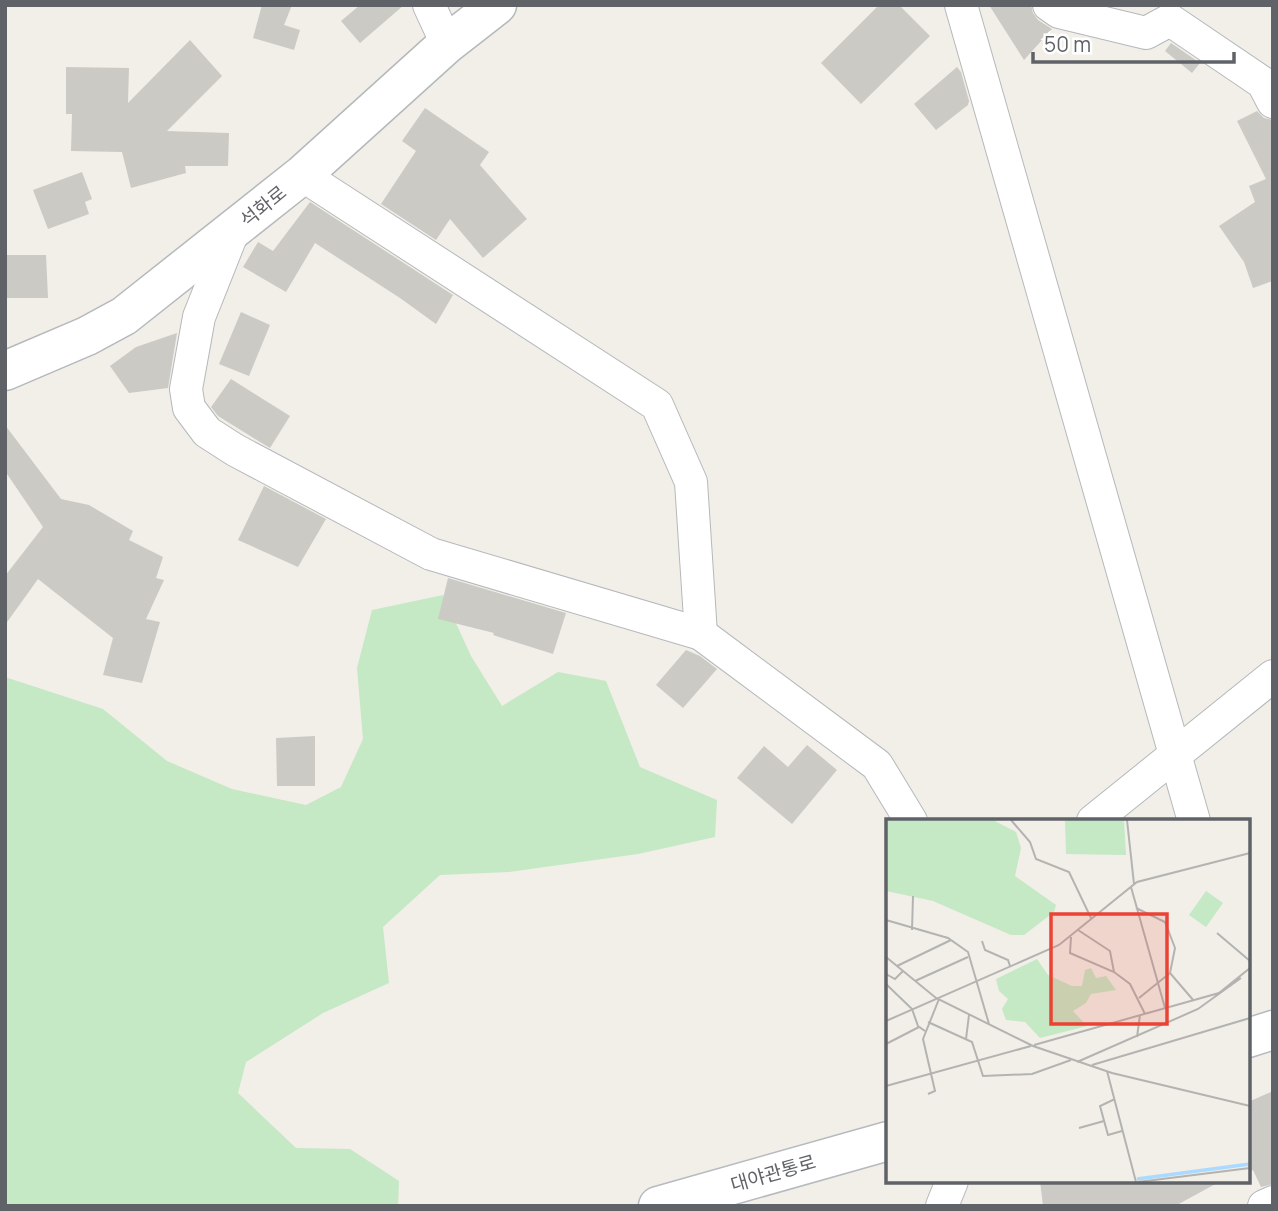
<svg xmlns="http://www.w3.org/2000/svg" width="1278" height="1211" font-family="Manrope,'Noto Sans KR',sans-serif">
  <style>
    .green { fill: #c5e8c5 }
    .building { fill: #cccac5 }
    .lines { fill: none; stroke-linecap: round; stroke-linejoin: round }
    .minor-casing { stroke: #b5b8bc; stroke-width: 34 }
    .tertiary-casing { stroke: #b5b8bc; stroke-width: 41 }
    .secondary-casing { stroke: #b6babf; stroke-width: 41 }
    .minor { stroke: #fff; stroke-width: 32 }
    .tertiary { stroke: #fff; stroke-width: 38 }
    .secondary { stroke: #fff; stroke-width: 38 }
    .labels { text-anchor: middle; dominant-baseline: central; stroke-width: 5; stroke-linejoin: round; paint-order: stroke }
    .street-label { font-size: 19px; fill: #5f6368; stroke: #fff }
    .inset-river { fill: none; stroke: #aadaff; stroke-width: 3.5 }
    .inset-road { fill: none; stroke: #b3b3b1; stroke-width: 2 }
    .view { fill: #ea4335; fill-opacity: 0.15; stroke: #ea4335; stroke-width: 3.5 }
    .inset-edge { fill: none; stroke: #5f6368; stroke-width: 3.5 }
  </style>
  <rect width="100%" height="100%" fill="#f1efe8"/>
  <path class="green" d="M443,595L471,656L502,706L558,672L606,681L640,767L717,800L715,837L638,854L509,872L440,875L383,927L389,983L323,1013L246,1062L238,1093L296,1148L350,1149L399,1181L398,1206H5V677L103,709L167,761L232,789L306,805L341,787L363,739L357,668L372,610Z"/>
  <g class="building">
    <path d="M262,5H292L284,25L300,30L294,50L253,38Z"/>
    <path d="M360,5H404L360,43L341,21Z"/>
    <path d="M879,5H899L930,36L861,104L821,63Z"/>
    <path d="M989,5H1031L1033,13L1038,20L1052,29L1024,60Z"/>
    <path d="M190,40L222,76L167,131L229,133L228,166H185L186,173L131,188L122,152L71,151L72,114H66V67L129,68L128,103Z"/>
    <path d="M1171,43L1200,63L1192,73L1165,51Z"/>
    <path d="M957,67L961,72L969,101L968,105L936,130L914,104Z"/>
    <path d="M425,108L489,152L480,165L527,219L483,258L450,219L436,240L381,204L416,151L402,141Z"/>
    <path d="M1257,111L1264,118L1273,120V281L1253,288L1244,262L1219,226L1255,202L1249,186L1266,179L1237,121Z"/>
    <path d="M82,172L92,199L85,202L89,214L48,229L33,190Z"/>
    <path d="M310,202L453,295L436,324L400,298L315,243L286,292L243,267L258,242L273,251Z"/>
    <path d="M5,255H46L48,298H5Z"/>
    <path d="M241,312L270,325L249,376L219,364Z"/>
    <path d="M177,333L168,388L129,393L110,366L136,347Z"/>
    <path d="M231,379L290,416L270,448L218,416L211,407Z"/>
    <path d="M5,425L61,499L89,505L133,531L129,540L163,557L156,578L164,580L146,619L160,622L142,683L103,675L113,638L38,579L5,625V576L43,527L5,471Z"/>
    <path d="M264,486L326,519L298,567L238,540Z"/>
    <path d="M448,578L566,613L553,654L493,635L494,633L438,619Z"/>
    <path d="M686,650L700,656L717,669L683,708L656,685Z"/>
    <path d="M315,736V786H277L276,738Z"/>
    <path d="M807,745L837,770L792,824L737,778L764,746L788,767Z"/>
    <path d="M1273,1091V1184L1261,1187L1253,1170L1248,1173V1102Z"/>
    <path d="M1040,1181H1221L1175,1206H1043Z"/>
  </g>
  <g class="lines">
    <defs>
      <g id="minor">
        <path d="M429,5L447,44"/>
        <path d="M961,5L1194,821"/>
        <path d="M1049,5L1059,12L1146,33L1170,20L1263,83L1273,102"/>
        <path d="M302,175L657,405L691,482L701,634"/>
        <path d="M234,229L199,317L186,389L189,408L207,432L235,450L431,554L701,634L877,765L911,821"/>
        <path d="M1093,821L1273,676"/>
        <path d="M942,1206L952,1181"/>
        <path d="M1264,1206L1273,1202"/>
      </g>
      <path id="tertiary" d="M5,371L87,336L124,316L302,175L447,44L497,5"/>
      <g id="secondary">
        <path d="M1248,1038L1273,1030"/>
        <path d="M658,1206L888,1141"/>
      </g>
    </defs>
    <use href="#minor" class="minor-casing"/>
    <use href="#tertiary" class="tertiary-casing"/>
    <use href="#secondary" class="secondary-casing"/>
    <use href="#minor" class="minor"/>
    <use href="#tertiary" class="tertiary"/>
    <use href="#secondary" class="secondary"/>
  </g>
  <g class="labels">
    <g class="street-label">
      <text transform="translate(263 206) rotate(-39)">석화로</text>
      <text transform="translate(773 1173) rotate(-16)">대야관통로</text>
    </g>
  </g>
  <g transform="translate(886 819)">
    <rect width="364" height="364" fill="#f1efe8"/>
    <path d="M0,1H107L130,13L135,29L129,57L170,86L168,93L138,116H125L47,82L0,72ZM179,1H238L240,36L180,35ZM320,72L337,84L320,108L303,96ZM151,140L162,156L186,167H196L199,151L205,149L210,159L220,157L230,171L205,175L200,184L187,192L201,207L154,219L139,203L120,201L116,190L122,180L113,172L110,160Z" fill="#c5e8c5"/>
    <path class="inset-river" d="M251,360L364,345"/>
    <path class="inset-road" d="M125,1L144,23L150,40L183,53L205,99M241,1L248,65M245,68L279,189M250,89L279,103L289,129L284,154L253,179M0,101L62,119L82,133L103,205M26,111L27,77M192,111L224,132L228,153M331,114L364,142M185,118L184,134L228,153L244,165L259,195M96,122L99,131L122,141L124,147M0,138L50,179L147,227L226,254L364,287M11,147L65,121M284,154L308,182M0,155L9,160L17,152M29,162L82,138M0,165L26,190L32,207L39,212M0,202L173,126L251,63L364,34M42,203L86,223L97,257L146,255L185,241M251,218L254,196M80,220L83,196M0,225L33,208M148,226L333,174L364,149M191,243L312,190L355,159M206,246L364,199M221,252L250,363M0,267L145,227M42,275L49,272L37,220L53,180M229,280L214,287L222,316L236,312M193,309L218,302M252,363L364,349"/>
    <path class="view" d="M165,95H281V205H165Z"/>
    <rect width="364" height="364" class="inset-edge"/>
  </g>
  <rect width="1278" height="1211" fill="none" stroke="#5f6368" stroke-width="14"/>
  <path d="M1033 52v10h201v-10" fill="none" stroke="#5f6368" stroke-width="3.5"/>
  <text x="1044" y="52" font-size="21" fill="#5f6368" stroke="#ffffff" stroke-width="5" paint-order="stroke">50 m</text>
</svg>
